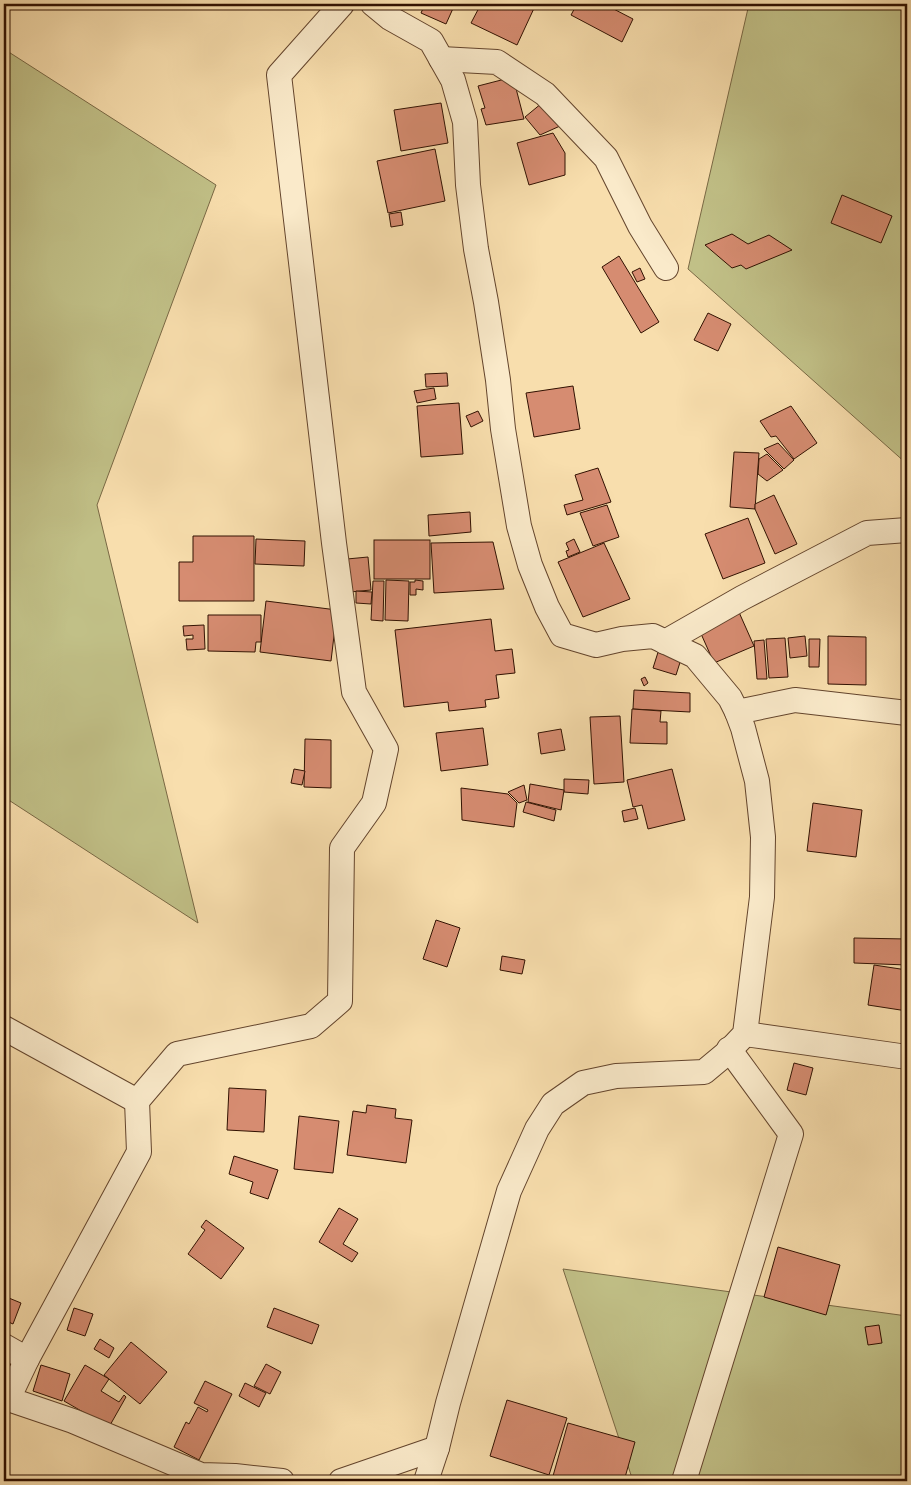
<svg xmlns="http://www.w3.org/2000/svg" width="911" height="1485" font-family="Cardo,serif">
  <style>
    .green { fill: #c1c087; stroke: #796844 }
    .building { fill: #d68c71; stroke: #311101 }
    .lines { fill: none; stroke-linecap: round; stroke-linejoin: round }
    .minor-casing { stroke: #63442c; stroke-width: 26 }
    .minor { stroke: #faeaca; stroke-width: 24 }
  </style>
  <rect width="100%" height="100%" fill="#f8dead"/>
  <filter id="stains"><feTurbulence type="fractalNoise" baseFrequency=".004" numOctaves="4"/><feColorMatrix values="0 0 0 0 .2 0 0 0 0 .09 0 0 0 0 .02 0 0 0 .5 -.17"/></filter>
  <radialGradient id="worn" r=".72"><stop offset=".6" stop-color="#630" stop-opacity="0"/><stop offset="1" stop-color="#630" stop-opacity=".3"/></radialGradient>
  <g class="green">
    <path d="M749,4H907V464L688,269Z"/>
    <path d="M4,49L216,185L97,505L198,923L4,797Z"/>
    <path d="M563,1269L907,1316V1481H633Z"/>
  </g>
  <g class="building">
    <path d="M425,4H455L446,24L421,13Z"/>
    <path d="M481,4H536L517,45L471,23Z"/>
    <path d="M577,4H604L633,19L622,42L571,15Z"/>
    <path d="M513,77L524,119L486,125L481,109L485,108L478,86Z"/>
    <path d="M441,103L448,143L401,151L394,110Z"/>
    <path d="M542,103L560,126L540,135L525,117Z"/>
    <path d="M553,133L565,153V175L529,185L517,143Z"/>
    <path d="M435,149L445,201L388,213L377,161Z"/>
    <path d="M842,195L892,216L881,243L831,223Z"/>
    <path d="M401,212L403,225L391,227L389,214Z"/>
    <path d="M732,234L748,244L769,235L792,250L746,269L741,265L732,268L705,245Z"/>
    <path d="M619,256L659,322L641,333L602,267Z"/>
    <path d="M640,268L645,279L637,282L632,272Z"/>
    <path d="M708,313L731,324L718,351L694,340Z"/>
    <path d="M447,373L448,386L426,387L425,374Z"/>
    <path d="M573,386L580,429L534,437L526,393Z"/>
    <path d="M434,388L436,399L417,403L414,391Z"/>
    <path d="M459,403L463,454L421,457L417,406Z"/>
    <path d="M791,406L817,443L794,459L776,436L771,437L760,421Z"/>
    <path d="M478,411L483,421L471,427L466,416Z"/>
    <path d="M778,443L794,460L784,469L764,449Z"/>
    <path d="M734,452L759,453L755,509L730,507Z"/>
    <path d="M767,454L783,470L767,481L758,474L759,459Z"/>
    <path d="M598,468L611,502L567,515L564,505L583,500L575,475Z"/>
    <path d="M774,495L797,544L775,554L755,509V504Z"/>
    <path d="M607,505L619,537L593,546L580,513Z"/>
    <path d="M470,512L471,532L429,536L428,515Z"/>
    <path d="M748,518L765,563L723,579L705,534Z"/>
    <path d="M193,536H254V601H179V562H193Z"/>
    <path d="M256,539L305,541L304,566L255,564Z"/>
    <path d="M574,539L580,552L568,557L566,551L569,550L566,543Z"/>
    <rect x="374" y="540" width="56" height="39"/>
    <path d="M493,542L504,589L434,593L431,543Z"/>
    <path d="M604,543L630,599L583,617L558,562Z"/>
    <path d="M368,557L371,590L350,592L347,559Z"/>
    <path d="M386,580L409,581L408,621L385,620Z"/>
    <path d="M415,580L423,581V590L416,589V595H410V582H415Z"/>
    <path d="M373,581H384L383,621L371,620Z"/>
    <path d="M356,591L372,592L371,604L356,603Z"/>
    <path d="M266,601L337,610L331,661L260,652Z"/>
    <path d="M738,610L754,646L714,663L698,627Z"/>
    <path d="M208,615H261V642H256L255,652L208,651Z"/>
    <path d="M491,619L495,651L512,649L515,673L496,675L499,698L485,700L486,707L449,711L448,702L404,707L395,630Z"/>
    <path d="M204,625L205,649L187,650L186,639H193V635L184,636L183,626Z"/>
    <path d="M805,636L807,656L790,658L788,638Z"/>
    <path d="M828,636L866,637V685L828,684Z"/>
    <path d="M785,638L788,677L769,678L766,639Z"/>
    <path d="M809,639H820L819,667H809Z"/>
    <path d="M764,640L767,679H757L754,641Z"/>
    <path d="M660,646L683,653L676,675L653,668Z"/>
    <path d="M645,677L648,683L644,686L641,679Z"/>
    <path d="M634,690L690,693V712L633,709Z"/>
    <path d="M632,709L661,711L660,722H667V744L630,743Z"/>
    <path d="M620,716L624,782L594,784L590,717Z"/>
    <path d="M483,728L488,765L441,771L436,733Z"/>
    <path d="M561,729L565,750L541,754L538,733Z"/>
    <path d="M305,739L331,740V788L304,787Z"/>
    <path d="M294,769L305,771L302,785L291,783Z"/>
    <path d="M672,769L685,820L648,829L642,805L633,807L627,780Z"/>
    <path d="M564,779L589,780L588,794L564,792Z"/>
    <path d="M530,784L564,790L561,810L528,802Z"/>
    <path d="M524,785L527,800L519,803L508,792Z"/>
    <path d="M461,788L508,794L517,803L514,827L462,820Z"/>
    <path d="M526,802L556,810L554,821L523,812Z"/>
    <path d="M813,803L862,810L856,857L807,851Z"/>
    <path d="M635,808L638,819L624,822L622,811Z"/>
    <path d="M436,920L460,928L447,967L423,959Z"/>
    <path d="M854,938L907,939V965L854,963Z"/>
    <path d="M502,956L525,960L522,974L500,970Z"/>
    <path d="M874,965L907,970V1011L868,1005Z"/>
    <path d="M794,1063L813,1068L806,1095L787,1090Z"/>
    <path d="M229,1088L266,1090L264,1132L227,1130Z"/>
    <path d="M367,1105L396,1109L395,1118L412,1120L406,1163L347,1155L353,1111L366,1113Z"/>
    <path d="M299,1116L339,1121L333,1173L294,1169Z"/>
    <path d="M234,1156L278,1170L268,1199L250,1193L253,1182L229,1174Z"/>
    <path d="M339,1208L358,1219L343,1244L358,1253L352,1262L319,1242Z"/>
    <path d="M206,1220L244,1248L221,1279L188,1254L205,1230L201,1227Z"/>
    <path d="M778,1247L840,1265L826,1315L764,1297Z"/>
    <path d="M4,1296L21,1303L13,1324L4,1320Z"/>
    <path d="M74,1308L93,1314L85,1336L67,1330Z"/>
    <path d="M274,1308L319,1325L312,1344L267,1327Z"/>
    <path d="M879,1325L882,1343L868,1345L865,1327Z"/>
    <path d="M100,1339L114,1348L109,1358L94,1349Z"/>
    <path d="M131,1342L167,1372L140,1404L104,1375Z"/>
    <path d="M266,1364L281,1372L270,1394L254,1386Z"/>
    <path d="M41,1365L70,1374L62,1401L33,1391Z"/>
    <path d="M85,1365L109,1379L101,1391L119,1402L124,1395L126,1397L109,1427L64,1401Z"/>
    <path d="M205,1381L232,1394L199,1460L174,1447L186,1422L189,1424L198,1407L207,1412L208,1410L194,1403Z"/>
    <path d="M245,1383L266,1393L259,1407L239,1396Z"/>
    <path d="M507,1400L567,1418L549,1475L490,1456Z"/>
    <path d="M568,1423L635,1442L624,1481H571L553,1476Z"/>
  </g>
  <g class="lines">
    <defs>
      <g id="minor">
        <path d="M441,59L497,62L545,94L606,158L640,226L666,268"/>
        <path d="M665,642L742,598L867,533L907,530"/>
        <path d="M737,712L795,700L907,713"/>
        <path d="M4,1028L137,1101"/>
        <path d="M745,1034L907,1057"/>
        <path d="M4,1346L27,1359L8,1399L73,1421L201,1475L235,1476L282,1481"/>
        <path d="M27,1359L139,1152L137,1101L177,1054L311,1026L340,1001L342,848L374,803L386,749L354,692L334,543L279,75L342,4"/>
        <path d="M341,1481L437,1448L448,1403L509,1191L537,1129L553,1104L583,1083L616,1076L704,1072L728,1052L745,1034L762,897L763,837L757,781L743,728L737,712L730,698L695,656L653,636L622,639L596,645L562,635L547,607L530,565L519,526L503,429L498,380L486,302L476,249L468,185L465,122L453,80L431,41L390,18L373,4"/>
        <path d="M426,1481L437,1448"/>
        <path d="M684,1481L791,1134L729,1049"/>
      </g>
    </defs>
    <use href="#minor" class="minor-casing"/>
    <use href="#minor" class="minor"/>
  </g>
  <rect width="911" height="1485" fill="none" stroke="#f8dead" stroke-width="20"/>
  <rect x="5" y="5" width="901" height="1475" fill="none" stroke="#311101" stroke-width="2.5"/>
  <rect x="10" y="10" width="891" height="1465" fill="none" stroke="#311101"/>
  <rect width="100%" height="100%" filter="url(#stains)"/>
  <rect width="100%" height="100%" fill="url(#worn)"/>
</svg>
